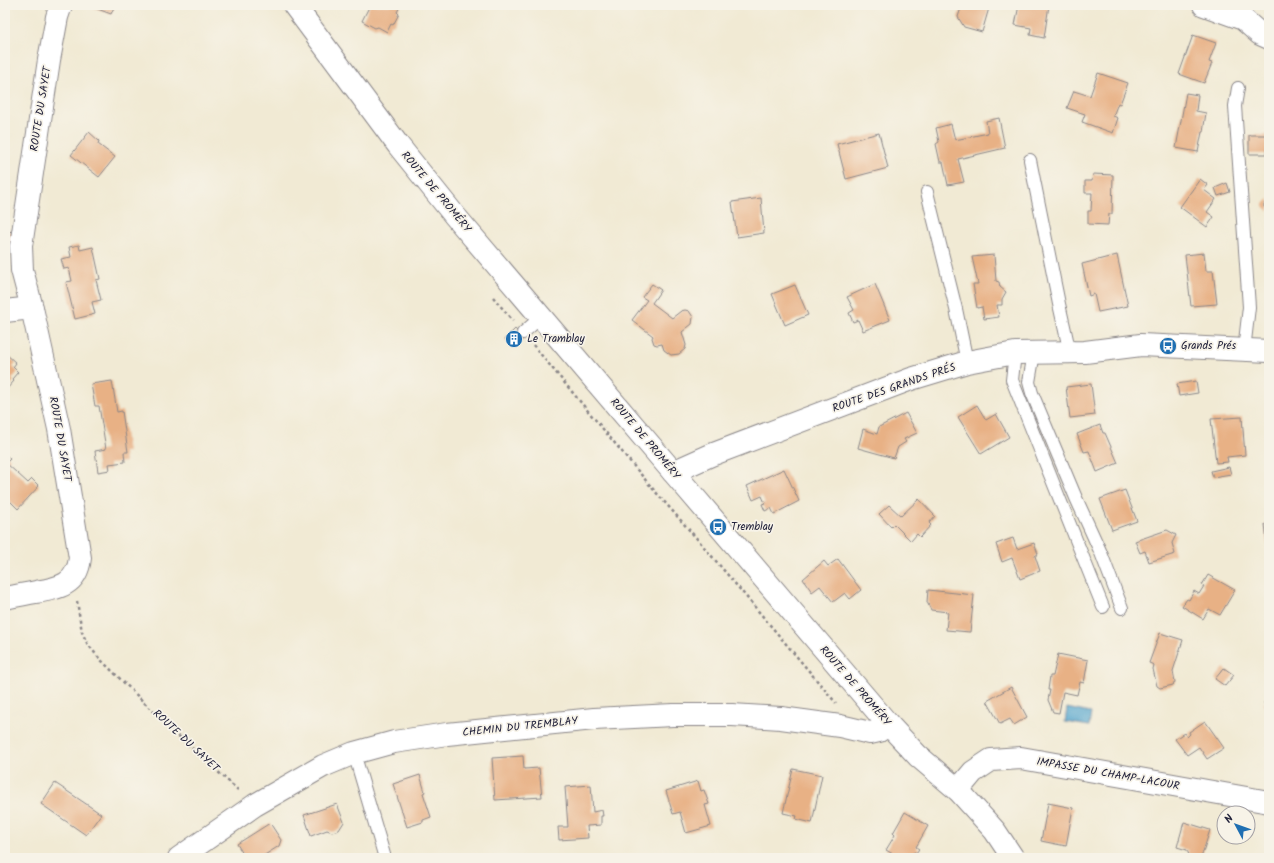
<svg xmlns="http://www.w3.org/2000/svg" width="1274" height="863" font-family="Kalam,sans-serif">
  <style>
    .water { fill: #52a5cd; stroke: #3a6484 }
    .building { fill: #e8b185 }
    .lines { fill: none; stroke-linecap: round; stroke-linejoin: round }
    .service-casing { stroke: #8a8688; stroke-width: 14 }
    .minor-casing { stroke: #8a8688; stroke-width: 24 }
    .tertiary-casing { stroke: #8a8688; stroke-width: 24 }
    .path { stroke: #8a8688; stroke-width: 2.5; stroke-dasharray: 3 3; stroke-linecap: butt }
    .service { stroke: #fff; stroke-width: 12 }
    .minor { stroke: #fff; stroke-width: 22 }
    .tertiary { stroke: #fff; stroke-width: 22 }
    .labels { text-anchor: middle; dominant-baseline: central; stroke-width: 3.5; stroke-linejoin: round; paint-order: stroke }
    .street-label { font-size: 11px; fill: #22223b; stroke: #f7f3e8 }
    .poi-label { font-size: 11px; fill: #22223b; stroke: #f7f3e8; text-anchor: start }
  </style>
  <rect width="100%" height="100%" fill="#f7f3e8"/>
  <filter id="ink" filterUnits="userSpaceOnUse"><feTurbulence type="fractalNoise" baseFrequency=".025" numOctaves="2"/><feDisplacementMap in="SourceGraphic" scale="8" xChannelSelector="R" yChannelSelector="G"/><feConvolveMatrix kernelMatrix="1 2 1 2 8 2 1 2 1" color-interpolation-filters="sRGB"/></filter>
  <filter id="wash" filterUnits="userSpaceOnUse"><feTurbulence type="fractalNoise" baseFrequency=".012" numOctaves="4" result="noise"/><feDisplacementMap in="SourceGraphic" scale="16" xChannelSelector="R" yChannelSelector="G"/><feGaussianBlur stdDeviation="0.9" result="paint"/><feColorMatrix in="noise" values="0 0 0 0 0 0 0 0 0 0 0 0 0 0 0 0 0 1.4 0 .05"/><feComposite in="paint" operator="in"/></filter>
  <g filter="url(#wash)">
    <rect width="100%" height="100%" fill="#f1ead4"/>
    <path class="water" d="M1067,708L1091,713L1089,726L1065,722Z"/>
    <g id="blocks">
      <g class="building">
        <path d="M87,5H115L111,14Z"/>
        <path d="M370,5H401L397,12L399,14L393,25L391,24L387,32L378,27L375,28L362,21Z"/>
        <path d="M962,5H987L986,7L989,8L982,32L964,27L958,17Z"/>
        <path d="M1019,5H1049L1044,38L1030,35L1031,28L1015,25Z"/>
        <path d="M1193,35L1216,43L1209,62L1212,63L1204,83L1179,74Z"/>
        <path d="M1098,73L1128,83L1120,104L1118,103L1113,116L1118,118L1113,133L1082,122L1085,114L1067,108L1074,91L1090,96Z"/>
        <path d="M1186,93L1198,95L1196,111L1206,113L1203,132H1202L1198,152L1176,148Z"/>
        <path d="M999,118L1005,148L958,159L964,182L948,185L943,162H940L936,144L939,142L936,128L951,124L955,140L988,133L986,121Z"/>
        <path d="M89,132L99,141L98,144L115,157L99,177L71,155Z"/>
        <path d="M879,133L888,168L846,179L837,144Z"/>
        <path d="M1249,135H1268L1267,154H1249Z"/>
        <path d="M1093,174L1113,175L1112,214H1109L1108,225L1088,224V211H1091L1092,193H1085V181H1092Z"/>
        <path d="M1200,179L1208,185L1204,190L1216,199L1207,212L1214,217L1207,227L1180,207Z"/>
        <path d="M1227,183L1230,192L1218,196L1215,188Z"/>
        <path d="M761,198L764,233L737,237L732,202Z"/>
        <path d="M1269,199V212L1264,207V204Z"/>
        <path d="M7,231L14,232L12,244L6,243Z"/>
        <path d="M79,245L80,250L93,247L100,279L96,280L101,300L92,302L95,314L75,319L66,282L72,281L69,268L64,269L61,259L71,257L69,247Z"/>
        <path d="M1204,253L1206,271H1213L1217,304L1191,306L1185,255Z"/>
        <path d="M994,255L996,281L999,282L1000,287L1006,292L1002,299V305H997L999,317L984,319L982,307L977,308L973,284H978L972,257Z"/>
        <path d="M1117,255L1128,306L1098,312L1094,294L1089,296L1082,264Z"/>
        <path d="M652,284L661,290L652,303L672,318L681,311L685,310L689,311L693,317L692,324L682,332L686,345L685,349L679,354L671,355L664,350L662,344L657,345L654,344L652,338L653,336L632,320L647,300L642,297Z"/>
        <path d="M875,284L890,320L863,331L858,320L853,322L849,313L854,310L847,297Z"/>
        <path d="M795,285L808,315L785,325L772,294Z"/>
        <path d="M515,329L524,338L514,348L505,339Z"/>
        <path d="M5,353L16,363L13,367L18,372L12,379L14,381L5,391Z"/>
        <path d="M112,381L117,412L122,411L128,452H124L125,462L109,464L110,470L98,472L95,451L106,449L99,406H95L91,384Z"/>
        <path d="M1196,381L1198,393L1179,396L1177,384Z"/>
        <path d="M1091,384L1095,415L1070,418L1066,387Z"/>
        <path d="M977,405L986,420L996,414L1009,437L981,454L958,417Z"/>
        <path d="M906,413L917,433L904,439L906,442L898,447L894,458L858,448L863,429L877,434L879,427Z"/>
        <path d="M1242,417L1245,455L1227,457L1228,462L1216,463L1211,419Z"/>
        <path d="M1100,425L1103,433H1105L1118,463L1097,472L1089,451L1084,452L1077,434Z"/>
        <path d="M5,454L10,459L6,463L28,483L32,479L39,486L18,509L5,496Z"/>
        <path d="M1229,467L1231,474L1213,477L1211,471Z"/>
        <path d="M784,469L799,501L774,514L771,508L765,511L762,504L765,503L762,496L753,500L747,486Z"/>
        <path d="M1125,490L1137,521L1112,530L1100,499Z"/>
        <path d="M919,499L935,516L929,523L931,525L920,537L917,534L911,541L894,524L891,527L879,514L889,505L901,516Z"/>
        <path d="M1269,523V544H1267L1265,524Z"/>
        <path d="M1167,530L1176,535L1172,543L1175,554L1149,562L1145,551L1140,553L1135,541Z"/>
        <path d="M1013,538L1017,549L1034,543L1038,554L1035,556L1040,571L1020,579L1012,558L1002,562L996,544Z"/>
        <path d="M838,559L861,590L850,599L845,593L833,602L820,586L812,592L803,579L824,561L828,566Z"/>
        <path d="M1208,575L1235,590L1220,615L1209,609L1203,619L1182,606L1187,599L1189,600L1194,591L1199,594L1204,586L1202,585Z"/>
        <path d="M928,590L974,595L970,632L946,630L948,612L931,610L927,602Z"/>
        <path d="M1160,633L1183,640L1173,671L1175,682L1173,685L1160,688L1157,686L1153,669L1154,665L1149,663Z"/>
        <path d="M1058,654L1088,660L1084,683L1080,682L1077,695L1063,692L1059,713L1053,712L1048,700L1050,690H1048L1050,676H1053Z"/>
        <path d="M1224,668L1234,675L1225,686L1215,679Z"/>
        <path d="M1011,687L1027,717L1014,725L1010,719L1000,724L987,701Z"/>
        <path d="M1264,702H1269V727H1268Z"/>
        <path d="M1205,721L1224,748L1207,759L1199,747L1187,755L1175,739L1184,733L1187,737L1190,734L1189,732Z"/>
        <path d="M523,756L524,769L539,768L542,797L495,800L492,758Z"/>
        <path d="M793,769L822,775L812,823L796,819L797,816L783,813Z"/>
        <path d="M420,775L425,792L423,793L431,817L423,820V822L407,827L393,784Z"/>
        <path d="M698,781L701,791L704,790L709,804L705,805L711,826L686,833L680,812L673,814L666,791Z"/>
        <path d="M55,783L101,814L86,835L41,804Z"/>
        <path d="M591,785L593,812L602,810L603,816H601V825L587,826L588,838L559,840L558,827H568L565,787Z"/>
        <path d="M1048,803L1073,808L1066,846L1041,841Z"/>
        <path d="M337,804L344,822L339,830L332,832L327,830L311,836L304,815Z"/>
        <path d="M905,812L928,826L916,847L919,849L916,853L914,852L911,858H900L886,850L895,835L893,833Z"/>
        <path d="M1184,822L1210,830L1201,858H1188L1189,855L1187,850L1177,847Z"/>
        <path d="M270,823L281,840L279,846L260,858H242L243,854L237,844Z"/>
      </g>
    </g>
  </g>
  <g filter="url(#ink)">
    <use href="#blocks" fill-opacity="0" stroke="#8a8688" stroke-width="1"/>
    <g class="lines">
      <defs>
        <g id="service">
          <path d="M1238,88L1235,106L1249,307L1244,350"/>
          <path d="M1030,160L1059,304L1070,353"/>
          <path d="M927,192L956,309L967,362"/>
          <path d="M523,333L541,317"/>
          <path d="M1015,353L1012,380L1103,607"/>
          <path d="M1034,353L1029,382L1032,393L1076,498L1101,553L1122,608"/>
          <path d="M354,753L385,858"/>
        </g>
        <g id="minor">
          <path d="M1204,5L1243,19L1260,34L1269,38"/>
          <path d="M5,311L32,308"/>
          <path d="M673,472L888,724L918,756L958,790L995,831L1013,858"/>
          <path d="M5,598C15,596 25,594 36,592C59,588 77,585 80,558L59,429L32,308L22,270L21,246L49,60L57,17L61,5"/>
          <path d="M958,790L973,772L991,760L1021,758L1269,802"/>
          <path d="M179,858L255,805L323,766L354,753L394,742L447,734L594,719L673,715H732L781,718L840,726L870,733L879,731L888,724"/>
        </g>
        <path id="tertiary" d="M294,5L398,145L455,216L673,472L711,455L911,379L967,362L1015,353L1085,352L1141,345L1269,351"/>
      </defs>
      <use href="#service" class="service-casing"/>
      <use href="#minor" class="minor-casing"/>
      <use href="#tertiary" class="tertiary-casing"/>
      <g class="path">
        <path d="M493,297L513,321"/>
        <path d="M533,345L653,489L699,541L836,703"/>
        <path d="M77,601L82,632L87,643L98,657L173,731L238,790"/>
      </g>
      <use href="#service" class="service"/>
      <use href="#minor" class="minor"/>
      <use href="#tertiary" class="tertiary"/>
    </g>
  </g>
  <defs>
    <symbol id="building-disc" viewBox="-11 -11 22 22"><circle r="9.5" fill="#1f6fb2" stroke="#f7f3e8"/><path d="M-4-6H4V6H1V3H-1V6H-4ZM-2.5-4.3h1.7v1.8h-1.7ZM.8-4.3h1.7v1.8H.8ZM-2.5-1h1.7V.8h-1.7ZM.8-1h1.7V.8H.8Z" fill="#fff"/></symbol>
    <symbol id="bus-disc" viewBox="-11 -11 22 22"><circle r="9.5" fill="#1f6fb2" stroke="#f7f3e8"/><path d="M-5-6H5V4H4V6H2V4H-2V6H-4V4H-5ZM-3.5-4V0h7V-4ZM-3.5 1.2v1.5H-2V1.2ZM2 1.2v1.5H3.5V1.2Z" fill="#fff"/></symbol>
  </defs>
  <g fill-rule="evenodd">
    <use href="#building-disc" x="504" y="329" width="20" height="20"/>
    <use href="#bus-disc" x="1158" y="336" width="20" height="20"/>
    <use href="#bus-disc" x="708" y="517" width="20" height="20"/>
  </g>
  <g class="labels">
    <g class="street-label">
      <text transform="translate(41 109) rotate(-81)">ROUTE DU SAYET</text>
      <text transform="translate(436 192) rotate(50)">ROUTE DE PROMÉRY</text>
      <text transform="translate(894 388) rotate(-19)">ROUTE DES GRANDS PRÉS</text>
      <text transform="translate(60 439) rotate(80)">ROUTE DU SAYET</text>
      <text transform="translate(645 439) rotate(50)">ROUTE DE PROMÉRY</text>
      <text transform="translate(855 686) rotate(49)">ROUTE DE PROMÉRY</text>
      <text transform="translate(520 727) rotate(-6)">CHEMIN DU TREMBLAY</text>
      <text transform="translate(186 741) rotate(43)">ROUTE DU SAYET</text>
      <text transform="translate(1108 774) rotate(10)">IMPASSE DU CHAMP-LACOUR</text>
    </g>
    <g class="poi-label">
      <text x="527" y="339">Le Tramblay</text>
      <text x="1181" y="346">Grands Prés</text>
      <text x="731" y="527">Tremblay</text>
    </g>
  </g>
  <rect width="1274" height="863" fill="none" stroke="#f7f3e8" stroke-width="20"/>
  <g transform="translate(1236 825) rotate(311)"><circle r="19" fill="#f7f3e8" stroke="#a29fa3"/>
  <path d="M0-3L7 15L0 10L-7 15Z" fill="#1f6fb2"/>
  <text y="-6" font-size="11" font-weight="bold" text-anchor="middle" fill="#22223b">N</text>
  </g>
</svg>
